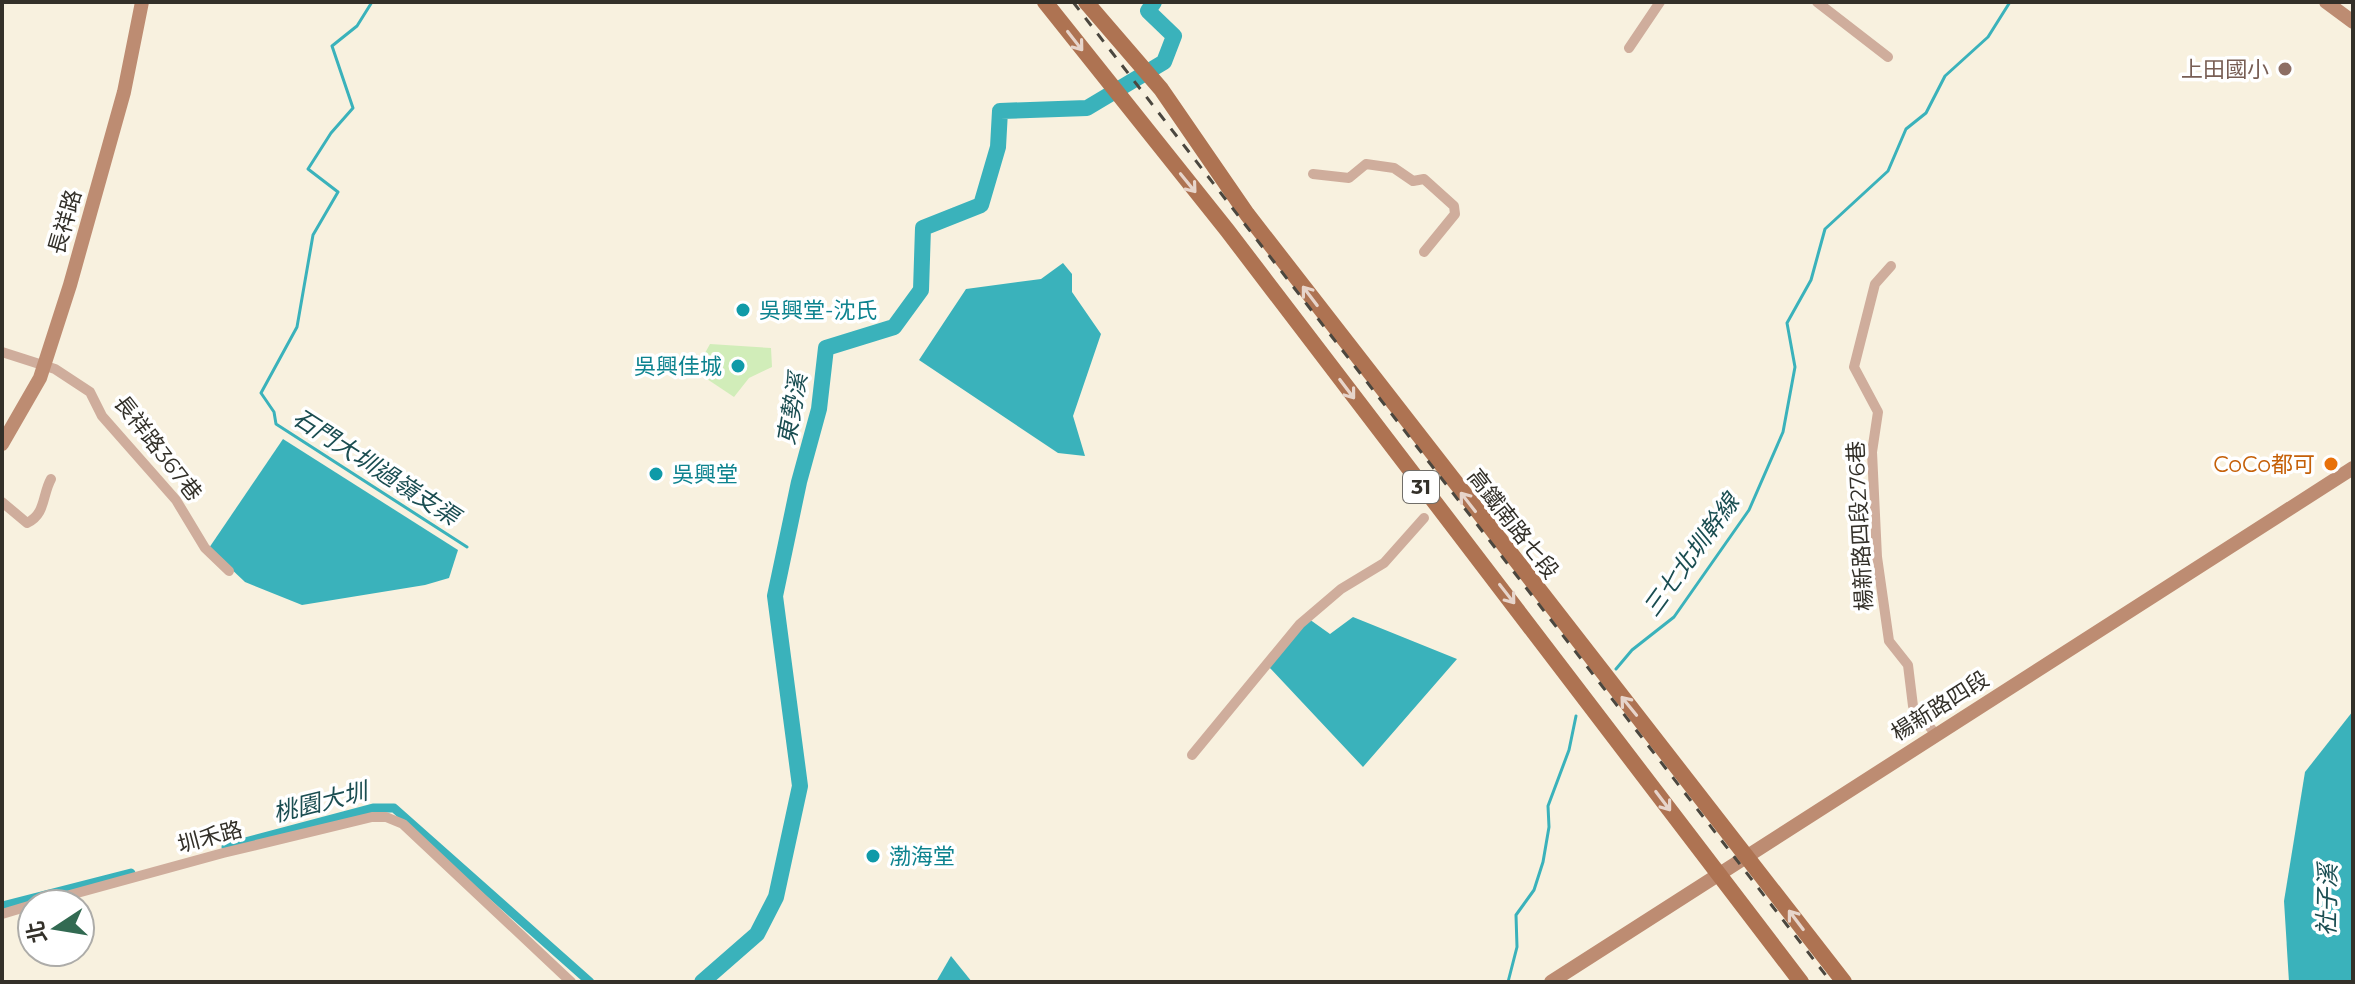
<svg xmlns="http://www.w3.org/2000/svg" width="2355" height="984" font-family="Montserrat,'Noto Sans TC',sans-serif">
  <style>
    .green { fill: #d1edb9 }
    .water { fill: #3ab2bb }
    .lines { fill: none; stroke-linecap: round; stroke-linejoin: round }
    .stream { stroke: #3ab2bb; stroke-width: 3 }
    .canal { stroke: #3ab2bb; stroke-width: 9 }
    .river { stroke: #3ab2bb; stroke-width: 16 }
    .street { stroke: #cfad9c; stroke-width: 10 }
    .secondary { stroke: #bd8c72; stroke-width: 14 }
    .primary { stroke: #ae7352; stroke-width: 16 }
    .rail { stroke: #4b473f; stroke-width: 3; stroke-dasharray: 10 10; stroke-linecap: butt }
    .oneway { stroke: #e7d5cb }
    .education-dot { fill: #8d6e63; stroke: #fff; stroke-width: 3 }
    .culture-dot { fill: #0f9aa8; stroke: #fff; stroke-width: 3 }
    .food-dot { fill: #e8710a; stroke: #fff; stroke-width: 3 }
    .labels { text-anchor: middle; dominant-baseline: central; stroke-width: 7; stroke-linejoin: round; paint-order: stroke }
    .shield { fill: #fff; stroke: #706e69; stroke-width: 2 }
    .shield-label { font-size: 20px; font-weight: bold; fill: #333029 }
    .education-label { font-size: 22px; fill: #785e54; stroke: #fff; text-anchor: end }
    .street-label { font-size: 22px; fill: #333029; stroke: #fff }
    .culture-label { font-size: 22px; fill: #0d838f; stroke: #fff; text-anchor: start }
    .food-label { font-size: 22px; fill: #c56008; stroke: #fff; text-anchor: end }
    .water-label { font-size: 24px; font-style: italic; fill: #1a4d51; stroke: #fff }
  </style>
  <rect width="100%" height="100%" fill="#f8f1df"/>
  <path class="green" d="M710,344L771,348L772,367L749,378L734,397L695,371Z"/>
  <g class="water">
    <path d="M1063,263L1072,274V292L1101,334L1073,416L1085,456L1058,453L919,360L966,289L1041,279Z"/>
    <path d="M283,439L458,550L449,578L425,585L302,605L245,582L209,548Z"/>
    <path d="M1353,617L1457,659L1363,767L1269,667L1309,619L1330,634Z"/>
    <path d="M2353,711V982H2289L2284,901L2305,772Z"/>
    <path d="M951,956L972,982H936Z"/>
  </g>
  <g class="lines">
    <g class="stream">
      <path d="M372,2L357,26L332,46L353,108L331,133L308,169L338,192L313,235L297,327L261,393L274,412L276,424L467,547"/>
      <path d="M1616,669L1632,650L1674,617L1749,510L1783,432L1795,367L1787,323L1811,280L1825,229L1888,171L1906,129L1926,113L1945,76L1988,37L2010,2"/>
      <path d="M1508,982L1517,947L1516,915L1534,890L1543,862L1549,827L1548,806L1569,750L1576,716"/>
    </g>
    <g class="canal">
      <path d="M226,847L373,808H394L590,982"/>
      <path d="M2,906L131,873"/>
    </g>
    <path class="river" d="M702,982L757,934L776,897L800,786L775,596L799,482L819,409L826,348L894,327L921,290L923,228L981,205L998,147L1000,111L1087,108L1164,62L1174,36L1148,11L1154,2"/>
    <g class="street">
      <path d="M1817,2L1888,57"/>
      <path d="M1629,48L1660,2"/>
      <path d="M1313,174L1349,178L1366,164L1394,168L1413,181L1424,179L1454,206L1455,214L1424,252"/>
      <path d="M1891,266L1875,284L1854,367L1878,412L1872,452L1877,557L1889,641L1908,665L1913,706L1937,736"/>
      <path d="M2,352L55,369L90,392L102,416L176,500L205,548L229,571"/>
      <path d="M2,502L27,523C46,514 42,495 51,479"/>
      <path d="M1192,755L1300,624L1341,589L1384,563L1424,518"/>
      <path d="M37,904L223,853L372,817H386L403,824L571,982"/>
      <path d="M2,914L32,905"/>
    </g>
    <g class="secondary">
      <path d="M2326,2L2353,22"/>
      <path d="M2,444L40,378L70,285L124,92L142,2"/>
      <path d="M1551,982L2353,468"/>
    </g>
    <g class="primary">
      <path d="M1045,2L1227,230L1801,982"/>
      <path d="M1086,2L1161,89L1247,214L1844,982"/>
    </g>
    <path class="rail" d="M1073,2L1831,982"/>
  </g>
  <defs><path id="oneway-shaft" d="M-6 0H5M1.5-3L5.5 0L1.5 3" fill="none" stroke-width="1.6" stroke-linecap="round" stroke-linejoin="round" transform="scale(2)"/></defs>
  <g class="oneway">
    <use href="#oneway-shaft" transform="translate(1075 41) rotate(52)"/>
    <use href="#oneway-shaft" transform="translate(1188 183) rotate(51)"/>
    <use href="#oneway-shaft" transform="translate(1310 296) rotate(-127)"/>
    <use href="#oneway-shaft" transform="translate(1347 389) rotate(53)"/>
    <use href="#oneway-shaft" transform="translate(1468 502) rotate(-128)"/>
    <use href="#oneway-shaft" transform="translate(1507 594) rotate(52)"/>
    <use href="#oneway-shaft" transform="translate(1629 706) rotate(-129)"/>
    <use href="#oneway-shaft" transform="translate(1663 801) rotate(53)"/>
    <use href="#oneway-shaft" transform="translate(1796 920) rotate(-127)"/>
  </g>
  <circle class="education-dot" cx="2285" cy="69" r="8"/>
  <g class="culture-dot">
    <circle cx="743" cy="310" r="8"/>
    <circle cx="738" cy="366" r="8"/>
    <circle cx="656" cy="474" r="8"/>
    <circle cx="873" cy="856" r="8"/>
  </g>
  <circle class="food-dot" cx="2331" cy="464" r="8"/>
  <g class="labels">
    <rect class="shield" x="1403" y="471" width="36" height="32" rx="6"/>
    <g class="shield-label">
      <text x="1421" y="487">31</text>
    </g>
    <g class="education-label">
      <text x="2269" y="69">上田國小</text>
    </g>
    <g class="street-label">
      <text transform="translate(65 222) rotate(-74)">長祥路</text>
      <text transform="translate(158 448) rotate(52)">長祥路367巷</text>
      <text transform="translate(1513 524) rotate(52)">高鐵南路七段</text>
      <text transform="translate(1860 526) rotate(-93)">楊新路四段276巷</text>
      <text transform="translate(1940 706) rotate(-32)">楊新路四段</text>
      <text transform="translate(210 837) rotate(-15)">圳禾路</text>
    </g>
    <g class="culture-label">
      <text x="759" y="310">吳興堂-沈氏</text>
      <text x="722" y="366" text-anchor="end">吳興佳城</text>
      <text x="672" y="474">吳興堂</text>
      <text x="889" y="856">渤海堂</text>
    </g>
    <g class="food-label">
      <text x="2315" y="464">CoCo都可</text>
    </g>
    <g class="water-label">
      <text transform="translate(792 409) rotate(-80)">東勢溪</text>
      <text transform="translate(376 467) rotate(33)">石門大圳過嶺支渠</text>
      <text transform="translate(1691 555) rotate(-54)">三七北圳幹線</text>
      <text transform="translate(320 802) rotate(-14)">桃園大圳</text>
      <text transform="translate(2327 900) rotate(-89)">社子溪</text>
    </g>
  </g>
  <rect width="2355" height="984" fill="none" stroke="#333029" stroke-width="8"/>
  <g transform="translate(56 928) rotate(258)"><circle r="38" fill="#ffffff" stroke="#adaca9" stroke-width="2"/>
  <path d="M0-6L14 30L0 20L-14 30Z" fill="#326a52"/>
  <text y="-12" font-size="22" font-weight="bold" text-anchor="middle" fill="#333029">北</text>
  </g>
</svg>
